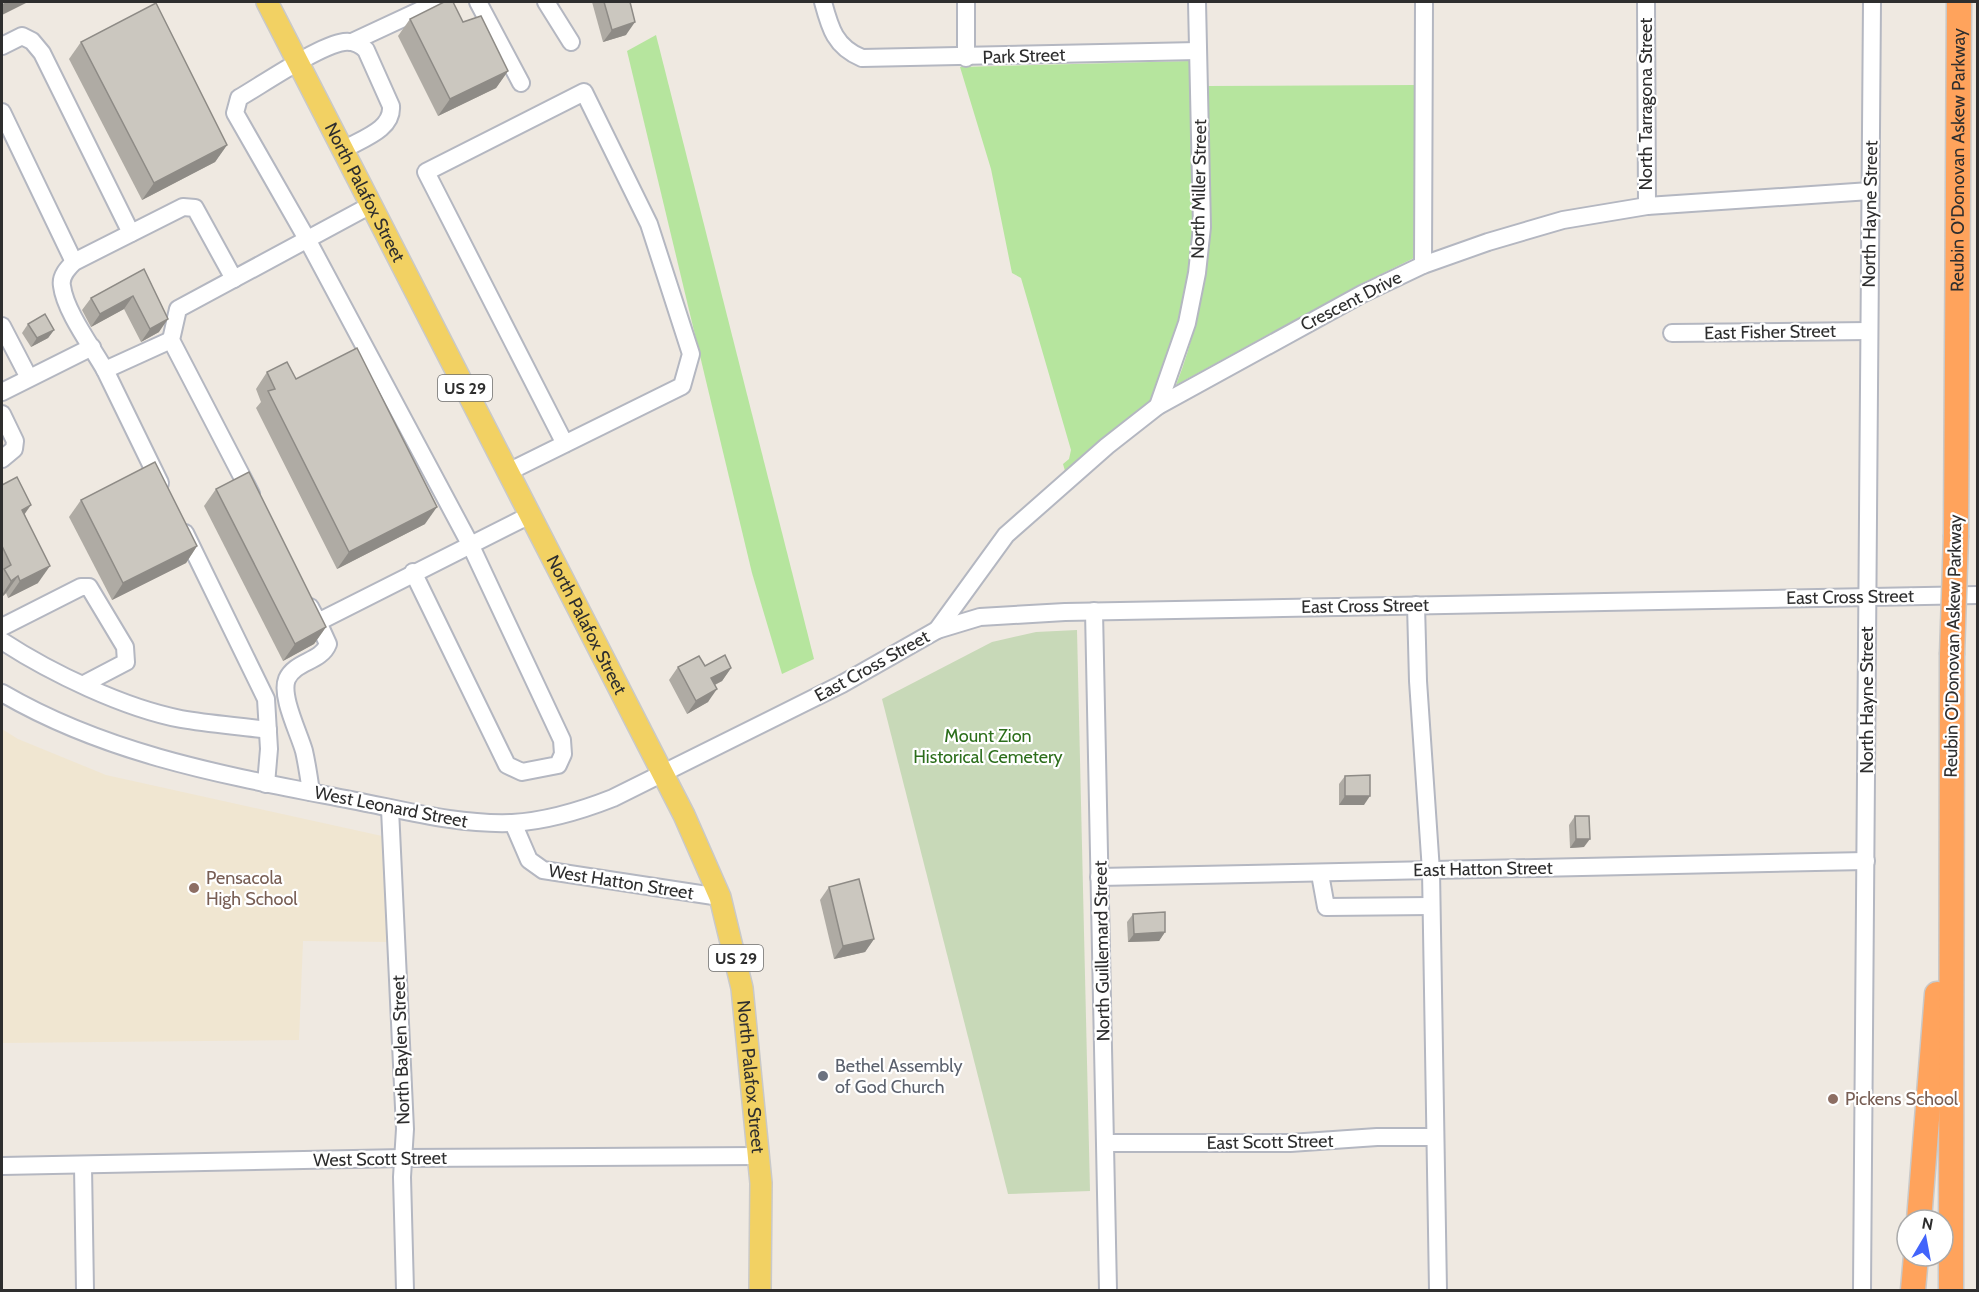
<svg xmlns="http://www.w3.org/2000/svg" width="1979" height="1292" font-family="Cabin,sans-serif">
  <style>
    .education { fill: #f0e6d1 }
    .green { fill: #b6e59e }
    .cemetery { fill: #c8d9b8 }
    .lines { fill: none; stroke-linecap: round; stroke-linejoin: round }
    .minor-casing { stroke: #b4b7c1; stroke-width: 20 }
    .major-casing { stroke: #c9c9c9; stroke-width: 24 }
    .highway-casing { stroke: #c9c9c9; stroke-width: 27 }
    .minor { stroke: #fff; stroke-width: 16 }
    .major { stroke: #f2d163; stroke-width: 21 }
    .highway { stroke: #ffa35c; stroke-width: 24 }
    .highway-bridge-casing { stroke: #c9c9c9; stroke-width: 27; stroke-linecap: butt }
    .highway-bridge { stroke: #ffa35c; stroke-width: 24 }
    .wall { fill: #afaba4 }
    .shaded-wall { fill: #8e8b86 }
    .building { fill: #cbc7bf; stroke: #8e8b86; stroke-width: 1.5 }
    .education-dot { fill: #8d6e63; stroke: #fff; stroke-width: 2 }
    .worship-dot { fill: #6b7280; stroke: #fff; stroke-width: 2 }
    .labels { text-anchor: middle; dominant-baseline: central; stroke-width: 4.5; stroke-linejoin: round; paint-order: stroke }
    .shield { fill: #fff; stroke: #6d6d6d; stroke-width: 1.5 }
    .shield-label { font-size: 16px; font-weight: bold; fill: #2e2e2e }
    .street-label { font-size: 18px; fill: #2e2e2e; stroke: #fff }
    .park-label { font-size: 18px; fill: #2c6e1b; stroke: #fff }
    .education-label { font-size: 18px; fill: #785e54; stroke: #fff; text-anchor: start }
    .worship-label { font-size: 18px; fill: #5b616d; stroke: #fff; text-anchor: start }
  </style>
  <rect width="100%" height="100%" fill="#efe9e1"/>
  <path class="education" d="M2,729L18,739L106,775L382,836L390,942L303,941L299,1040L2,1043Z"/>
  <g class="green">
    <path d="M656,35L814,659L782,674L752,573L627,51Z"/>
    <path d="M1190,61L1193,227L1189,272L1179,321L1166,364L1152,399L1065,471L1063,464L1069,459L1071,450L1021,278L1012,273L991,169L960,67Z"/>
    <path d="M1415,85L1414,258L1359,285L1176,385C1215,288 1211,188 1207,86Z"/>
  </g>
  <path class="cemetery" d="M1077,630L1090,1191L1008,1194L882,699L992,642L1036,632Z"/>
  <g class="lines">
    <defs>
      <g id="minor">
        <path d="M478,2L521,83"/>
        <path d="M546,2L571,42"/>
        <path d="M823,2C830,28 835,47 862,58L1198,51"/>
        <path d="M1646,2L1647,206"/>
        <path d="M352,42L438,2"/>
        <path d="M2,46L22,36L32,41L42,53L131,233"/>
        <path d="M966,58V2"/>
        <path d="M2,112L74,262"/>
        <path d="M343,150C361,139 393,130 391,106L366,50C360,44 353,41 344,42C320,45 263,84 239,98L235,113L307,239L470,544L562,740L563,754L558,765L522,772L507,765L413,572"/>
        <path d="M1423,265L1424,2"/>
        <path d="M2,326L29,378"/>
        <path d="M1672,333L1869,331"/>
        <path d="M105,370C92,347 65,311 62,286C60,276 68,268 74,262L183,207L195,208L234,279"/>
        <path d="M2,392L92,347"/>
        <path d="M1158,406L1187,323L1197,273L1202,227L1197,2"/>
        <path d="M2,414L15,441L14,449L2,459"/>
        <path d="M508,472L682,386L691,354L649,224L584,92L426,172L565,444"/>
        <path d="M160,483L105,370L171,340"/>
        <path d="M251,494L171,340L178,309L371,205"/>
        <path d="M185,533L266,699L269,749L266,784"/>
        <path d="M1416,605L1418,681L1431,871L1438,1290"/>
        <path d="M310,607L318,622L530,515"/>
        <path d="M1094,611L1108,1290"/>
        <path d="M2,627L81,587H89L125,647L126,662L84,684"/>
        <path d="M937,630L1006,535L1107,446L1158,406L1362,294L1423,265L1488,242L1563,220L1647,206L1870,191"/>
        <path d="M2,641C51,673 124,708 181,719C210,724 239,726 268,730"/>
        <path d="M2,693C110,756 229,776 351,800C404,810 457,825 512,823C547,821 580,811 613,798L842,684L937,630L980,617L1065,612L1978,595"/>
        <path d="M311,792C309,778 307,764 304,751C299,733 280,696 287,679C295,661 321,662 328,644L318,622"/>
        <path d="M390,809L405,1129L402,1177L405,1290"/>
        <path d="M513,823L529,860L543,870L720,897"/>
        <path d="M1320,874L1326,907L1431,906"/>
        <path d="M1099,877L1866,861"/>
        <path d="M1106,1143H1290L1377,1137H1434"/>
        <path d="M2,1166L403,1158L759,1156"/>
        <path d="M83,1166L85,1290"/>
        <path d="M1862,1290L1872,2"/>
      </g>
      <g id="major">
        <path id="s1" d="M267,2L684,815L720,897L742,988L761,1183L760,1290"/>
      </g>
      <g id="highway">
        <path id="s2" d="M1956,535L1959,2"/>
        <path d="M1919,1220L1937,994"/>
        <path d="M1913,1290L1916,1256"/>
        <path d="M1951,1290L1952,655"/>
      </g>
    </defs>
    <use href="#minor" class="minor-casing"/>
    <use href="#major" class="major-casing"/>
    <use href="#highway" class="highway-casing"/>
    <use href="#minor" class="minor"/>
    <use href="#major" class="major"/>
    <use href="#highway" class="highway"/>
    <defs>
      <path id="highway-bridge" d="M1952,655L1956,535"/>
    </defs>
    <use href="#highway-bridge" class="highway-bridge-casing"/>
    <use href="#highway-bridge" class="highway-bridge"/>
  </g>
  <g class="wall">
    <path d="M592,2H630L626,35L603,42Z"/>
    <path d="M410,19L463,22L508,71L496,88L438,116L398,36Z"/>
    <path d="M81,42L227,145L215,162L142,200L69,59Z"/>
    <path d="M144,269L159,332L141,342L124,309L91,327L82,310L91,298Z"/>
    <path d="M28,324L54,330L48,338L31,347L22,333Z"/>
    <path d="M267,372L296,379L425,524L337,569L256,408L261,402L256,389Z"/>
    <path d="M2,485L25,514L38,583L8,598L6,593L2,597Z"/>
    <path d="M216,489L326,627L314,644L283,661L204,506Z"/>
    <path d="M81,500L197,546L186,563L112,600L69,517Z"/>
    <path d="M705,666L731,668L722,681L715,685L708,702L687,714L669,680L678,667Z"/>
    <path d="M1345,776L1364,805H1339V784Z"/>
    <path d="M1575,816L1584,847L1570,848L1569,825Z"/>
    <path d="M829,887L874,939L865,952L834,959L820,900Z"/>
    <path d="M1133,914L1165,932L1159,941L1128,942L1127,922Z"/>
  </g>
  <g class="shaded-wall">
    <path d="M7,2H28L2,15V4Z"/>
    <path d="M635,22L626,35L603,42L612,30Z"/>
    <path d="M508,71L496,88L438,116L450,99Z"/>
    <path d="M227,145L215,162L142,200L154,183Z"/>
    <path d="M133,296L124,309L91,327L100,314Z"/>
    <path d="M168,319L159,332L141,342L150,329Z"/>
    <path d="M54,330L48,338L31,347L37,338Z"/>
    <path d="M31,505L19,522L22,510Z"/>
    <path d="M437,507L425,524L337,569L349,552Z"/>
    <path d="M197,546L186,563L112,600L123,583Z"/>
    <path d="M50,566L38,583L8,598L20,581Z"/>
    <path d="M18,576L6,593L2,597V595L11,581Z"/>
    <path d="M326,627L314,644L283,661L295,644Z"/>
    <path d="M731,668L722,681L702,691L711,678Z"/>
    <path d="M717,689L708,702L687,714L696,701Z"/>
    <path d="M1345,796H1370L1364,805H1339Z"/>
    <path d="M1576,839H1590L1584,847L1570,848Z"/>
    <path d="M1165,932L1159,941L1128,942L1134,934Z"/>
    <path d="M874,939L865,952L834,959L843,946Z"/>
  </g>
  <g class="building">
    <path d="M444,2H453L463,22L481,16L508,71L450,99L410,19Z"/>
    <path d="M604,2H630L635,22L612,30Z"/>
    <path d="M156,3L227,145L154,183L81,42Z"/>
    <path d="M144,269L168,319L150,329L133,296L100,314L91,298Z"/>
    <path d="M45,314L54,330L37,338L28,324Z"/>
    <path d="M357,348L437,507L349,552L268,391L275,389L267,372L287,362L296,379Z"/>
    <path d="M155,462L197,546L123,583L81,500Z"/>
    <path d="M249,472L326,627L295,644L216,489Z"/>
    <path d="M17,477L31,505L22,510L50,566L20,581L18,576L11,581L4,569L11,565L2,546V485Z"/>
    <path d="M725,655L731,668L711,678L717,689L696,701L678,667L699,656L705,666Z"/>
    <path d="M1370,775V796H1345V776Z"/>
    <path d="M1575,816H1589L1590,839H1576Z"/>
    <path d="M859,879L874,939L843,946L829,887Z"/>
    <path d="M1165,912V932L1134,934L1133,914Z"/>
  </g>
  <g class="education-dot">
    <circle cx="194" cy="888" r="6"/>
    <circle cx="1833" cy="1099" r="6"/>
  </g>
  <circle class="worship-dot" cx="823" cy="1076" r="6"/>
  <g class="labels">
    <g class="shield">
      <rect x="438" y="375" width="54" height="26" rx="4.5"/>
      <rect x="709" y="945" width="54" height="26" rx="4.5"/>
    </g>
    <g class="shield-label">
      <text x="465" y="388">US 29</text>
      <text x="736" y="958">US 29</text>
    </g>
    <g class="street-label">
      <text transform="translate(1024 56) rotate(-2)">Park Street</text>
      <text transform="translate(1646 104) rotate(-90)">North Tarragona Street</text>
      <text stroke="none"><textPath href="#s2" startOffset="375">Reubin O'Donovan Askew Parkway</textPath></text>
      <text transform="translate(1199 189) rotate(-89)">North Miller Street</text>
      <text stroke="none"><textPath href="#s1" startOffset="214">North Palafox Street</textPath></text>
      <text transform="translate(1870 214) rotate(-89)">North Hayne Street</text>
      <text transform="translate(1351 301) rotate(-27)">Crescent Drive</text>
      <text transform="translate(1770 332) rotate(-1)">East Fisher Street</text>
      <text transform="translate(1850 597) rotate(-1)">East Cross Street</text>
      <text transform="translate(1365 606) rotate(-1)">East Cross Street</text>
      <text stroke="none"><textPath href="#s1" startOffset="700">North Palafox Street</textPath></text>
      <text transform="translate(1953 646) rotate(-89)">Reubin O'Donovan Askew Parkway</text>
      <text transform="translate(872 666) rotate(-29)">East Cross Street</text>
      <text transform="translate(1867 700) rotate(-90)">North Hayne Street</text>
      <text transform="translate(391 807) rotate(11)">West Leonard Street</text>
      <text transform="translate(1483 869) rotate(-1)">East Hatton Street</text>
      <text transform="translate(621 882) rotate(9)">West Hatton Street</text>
      <text transform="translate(1102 951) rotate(-91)">North Guillemard Street</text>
      <text transform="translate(401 1050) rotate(-92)">North Baylen Street</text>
      <text stroke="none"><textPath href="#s1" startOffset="1186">North Palafox Street</textPath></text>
      <text transform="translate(1270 1142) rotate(-1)">East Scott Street</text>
      <text transform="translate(380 1159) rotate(-1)">West Scott Street</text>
    </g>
    <g class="park-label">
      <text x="988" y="736">Mount Zion<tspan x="988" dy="21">Historical Cemetery</tspan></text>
    </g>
    <g class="education-label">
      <text x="206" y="878">Pensacola<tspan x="206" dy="21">High School</tspan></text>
      <text x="1845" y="1099">Pickens School</text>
    </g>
    <g class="worship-label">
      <text x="835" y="1066">Bethel Assembly<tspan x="835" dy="21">of God Church</tspan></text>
    </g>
  </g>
  <rect width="1979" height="1292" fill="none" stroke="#2e2e2e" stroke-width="6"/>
  <g transform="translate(1925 1238) rotate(10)"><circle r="28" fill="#ffffff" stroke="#ababab" stroke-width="1.5"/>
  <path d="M0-4.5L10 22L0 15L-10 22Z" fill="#4264fb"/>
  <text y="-9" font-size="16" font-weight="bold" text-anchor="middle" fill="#2e2e2e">N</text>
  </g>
</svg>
